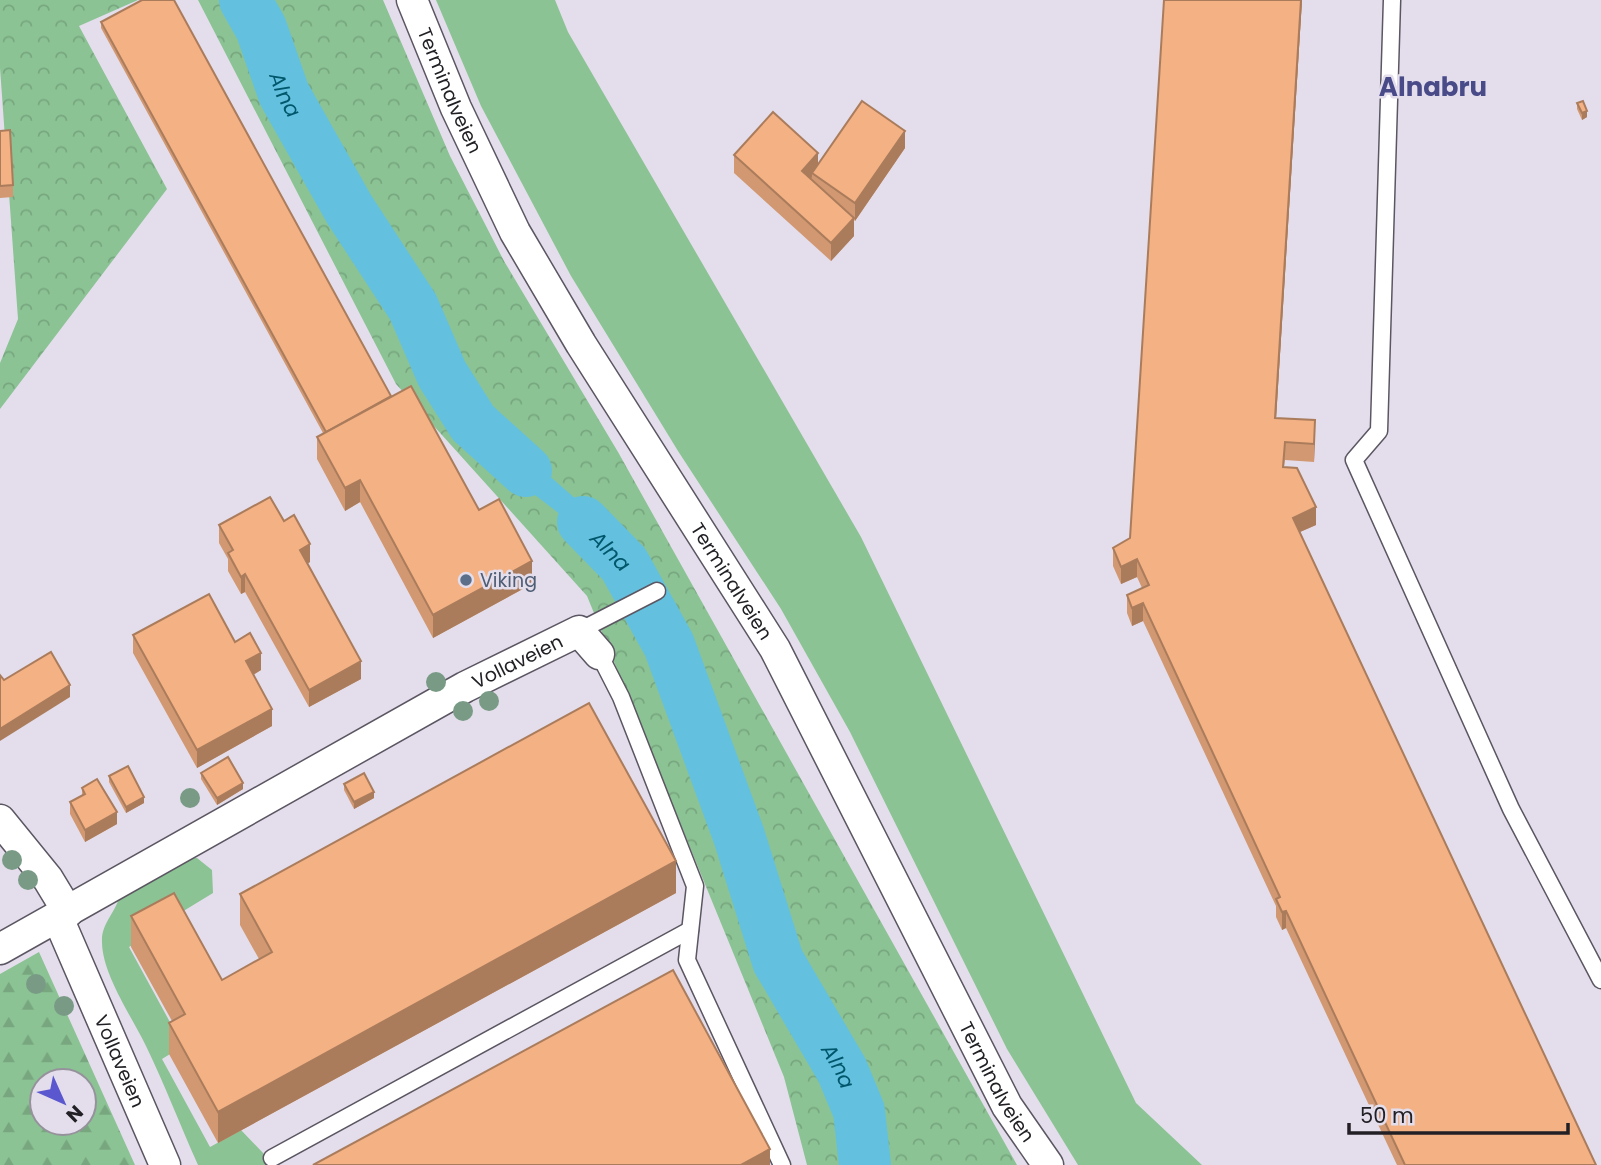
<svg xmlns="http://www.w3.org/2000/svg" width="1601" height="1165" font-family="Poppins,sans-serif">
  <style>
    .grass { fill: #8bc394 }
    .forest { fill: url(#forest-firs); fill-rule: evenodd }
    .park { fill: url(#park-crowns) }
    .water { fill: #63c1df }
    .lines { fill: none; stroke-linecap: round; stroke-linejoin: round }
    .river { stroke: #63c1df; stroke-width: 52 }
    .service-casing { stroke: #5b5662; stroke-width: 19 }
    .minor-casing { stroke: #5b5662; stroke-width: 33 }
    .service { stroke: #fff; stroke-width: 16 }
    .minor { stroke: #fff; stroke-width: 30 }
    .tree { fill: #799b86 }
    .wall { fill: #d19872 }
    .shaded-wall { fill: #aa7c5c }
    .building { fill: #f3b184; stroke: #aa7c5c; stroke-width: 2 }
    .service-dot { fill: #5c6f8a; stroke: #e4deec; stroke-width: 2.5 }
    .labels { text-anchor: middle; dominant-baseline: central; stroke-width: 5; stroke-linejoin: round; paint-order: stroke }
    .street-label { font-size: 19px; fill: #222025; stroke: #e4deec }
    .service-label { font-size: 19px; fill: #4e5e75; stroke: #e4deec; text-anchor: start }
    .water-label { font-size: 21px; font-style: italic; fill: #00566a; stroke: #e4deec }
    .district-label { font-size: 26px; font-weight: bold; fill: #494b89; stroke: #e4deec }
  </style>
  <defs>
    <pattern id="forest-firs" width="22" height="20" patternUnits="userSpaceOnUse" patternTransform="scale(1.75)"><rect width="22" height="20" fill="#8bc394"/><path d="M5 1l3.5 6h-7zM16 11l3.5 6h-7z" fill="#78a77f"/></pattern>
    <pattern id="park-crowns" width="20" height="18" patternUnits="userSpaceOnUse" patternTransform="scale(1.75)"><rect width="20" height="18" fill="#8bc394"/><path d="M2 6a3 3 0 1 1 6 0M12 15a3 3 0 1 1 6 0" fill="none" stroke="#78a77f"/></pattern>
  </defs>
  <rect width="100%" height="100%" fill="#e4deec"/>
  <g class="grass">
    <path d="M436,0H555L568,32L861,537L1136,1103L1202,1165H1078L1007,1049L850,732L781,609L678,451L571,276L481,106Z"/>
    <path d="M191,857L197,858L212,870L213,893L172,918L171,924L129,947L183,1046L162,1059L210,1147L241,1130L264,1154L270,1165H198C180,1125 165,1085 146,1046C132,1017 102,974 102,942C101,924 115,913 119,898Z"/>
  </g>
  <path class="forest" d="M39,952L135,1165H0V974ZM42,1081H84V1123H42Z"/>
  <g class="park">
    <path d="M0,0H138L79,26L167,189L0,409V363L18,319L0,68Z"/>
    <path d="M198,0H383L450,156L504,261L618,452L1017,1165H807L784,1077L587,596L396,384Z"/>
  </g>
  <path class="water" d="M482,417L577,500L610,533L641,569L619,583L589,545L561,515L487,458L462,432Z"/>
  <g class="lines">
    <g class="river">
      <path id="s1" d="M245,0L261,28L284,94L349,209L413,307L442,374L473,423L526,471"/>
      <path id="s2" d="M583,522L624,564L669,645L739,836L778,961L842,1070L859,1111L865,1165"/>
    </g>
    <defs>
      <g id="service">
        <path d="M1392,0L1379,431L1354,460L1511,809L1601,980"/>
        <path d="M579,631L657,591"/>
        <path d="M599,654L621,697L695,886L687,960L782,1165"/>
        <path d="M272,1158L690,930"/>
      </g>
      <g id="minor">
        <path id="s3" d="M412,0L456,108L515,232L581,344L775,649L1007,1106L1048,1165"/>
        <path d="M0,820L48,879L68,912"/>
        <path id="s4" d="M58,918L165,1165"/>
        <path id="s5" d="M0,949L465,687L579,631L599,654"/>
      </g>
    </defs>
    <use href="#service" class="service-casing"/>
    <use href="#minor" class="minor-casing"/>
    <use href="#service" class="service"/>
    <use href="#minor" class="minor"/>
  </g>
  <g class="tree">
    <circle cx="436" cy="682" r="10"/>
    <circle cx="489" cy="701" r="10"/>
    <circle cx="463" cy="711" r="10"/>
    <circle cx="190" cy="798" r="10"/>
    <circle cx="12" cy="860" r="10"/>
    <circle cx="28" cy="880" r="10"/>
    <circle cx="36" cy="984" r="10"/>
    <circle cx="64" cy="1006" r="10"/>
  </g>
  <g class="wall">
    <path d="M1164,0H1302L1276,418L1315,438L1314,462L1285,460L1284,467L1316,525L1300,532L1596,1165H1397L1286,928L1282,930L1276,917V906L1143,621L1132,626L1127,613V595L1142,588L1137,577L1121,584L1113,566V548L1130,538Z"/>
    <path d="M101,22L479,510L532,584L433,638L360,502L345,511L317,459V437L323,433L101,28Z"/>
    <path d="M1577,103L1587,117L1582,120L1577,109Z"/>
    <path d="M0,131L13,185V197L0,198Z"/>
    <path d="M905,148L855,221L854,220V236L831,261L734,173V155L818,164Z"/>
    <path d="M284,521L310,562L307,564L361,679L309,707L245,592L241,594L228,571V559L219,543V525Z"/>
    <path d="M133,635L235,642L261,670L253,675L272,726L197,768L133,653Z"/>
    <path d="M201,773L243,789L217,805L201,779Z"/>
    <path d="M109,776L144,803L126,813L109,782Z"/>
    <path d="M344,784L374,798L354,809L344,790Z"/>
    <path d="M82,788L117,824L85,842L70,814V802L82,796Z"/>
    <path d="M676,893L218,1143L169,1054V1023L172,1021L131,947V916L222,980L259,959L240,925V894Z"/>
  </g>
  <g class="shaded-wall">
    <path d="M1301,0H1302L1275,436V418Z"/>
    <path d="M1587,111V117L1582,120V113Z"/>
    <path d="M905,131V148L855,221V203Z"/>
    <path d="M818,153V171L812,173V177L802,189V171Z"/>
    <path d="M854,218V236L831,261V243Z"/>
    <path d="M1315,420V438L1314,462V444Z"/>
    <path d="M360,480V502L345,511V488Z"/>
    <path d="M1316,507V525L1293,535V518Z"/>
    <path d="M310,544V562L300,568V550Z"/>
    <path d="M1137,559V577L1121,584V567Z"/>
    <path d="M532,561V584L433,638V615Z"/>
    <path d="M245,574V592L241,594V577Z"/>
    <path d="M1143,603V621L1132,626V608Z"/>
    <path d="M261,653V670L246,679V661Z"/>
    <path d="M361,661V679L309,707V690Z"/>
    <path d="M70,685V697L0,741V729Z"/>
    <path d="M272,709V726L197,768V750Z"/>
    <path d="M243,783V789L217,805V798Z"/>
    <path d="M374,792V798L354,809V802Z"/>
    <path d="M144,797V803L126,813V807Z"/>
    <path d="M117,812V824L85,842V830Z"/>
    <path d="M676,861V893L218,1143V1112Z"/>
    <path d="M1286,911V928L1282,930V912Z"/>
    <path d="M770,1149V1165H741Z"/>
  </g>
  <g class="building">
    <path d="M142,0H174L391,396L326,432L101,22Z"/>
    <path d="M1164,0H1301L1275,418L1315,420L1314,444L1285,442L1283,467L1297,468L1316,507L1293,518L1596,1165H1405L1286,911L1282,912L1276,899L1280,897L1143,603L1132,608L1127,595L1149,585L1137,559L1121,567L1113,548L1130,538Z"/>
    <path d="M862,101L905,131L855,203L812,173Z"/>
    <path d="M1583,101L1587,111L1582,113L1577,103Z"/>
    <path d="M773,112L818,153L802,171L854,218L831,243L734,155Z"/>
    <path d="M10,130L13,185L0,186V131Z"/>
    <path d="M411,386L479,510L499,499L532,561L433,615L360,480L345,488L317,437Z"/>
    <path d="M270,497L284,521L294,515L310,544L300,550L361,661L309,690L245,574L241,577L228,553L233,550L219,525Z"/>
    <path d="M209,594L235,642L250,633L261,653L246,661L272,709L197,750L133,635Z"/>
    <path d="M51,652L70,685L0,729V675L4,680Z"/>
    <path d="M589,703L676,861L218,1112L169,1023L185,1014L131,916L174,893L222,980L272,952L240,894Z"/>
    <path d="M228,757L243,783L217,798L201,773Z"/>
    <path d="M128,766L144,797L126,807L109,776Z"/>
    <path d="M364,773L374,792L354,802L344,784Z"/>
    <path d="M97,779L117,812L85,830L70,802L85,794L82,788Z"/>
    <path d="M673,970L770,1149L741,1165H313Z"/>
  </g>
  <circle class="service-dot" cx="466" cy="580" r="7"/>
  <g class="labels">
    <g class="street-label">
      <text stroke="none"><textPath href="#s3" startOffset="98">Terminalveien</textPath></text>
      <text stroke="none"><textPath href="#s3" startOffset="665">Terminalveien</textPath></text>
      <text stroke="none"><textPath href="#s5" startOffset="592">Vollaveien</textPath></text>
      <text stroke="none"><textPath href="#s4" startOffset="156">Vollaveien</textPath></text>
      <text stroke="none"><textPath href="#s3" startOffset="1232">Terminalveien</textPath></text>
    </g>
    <g class="service-label">
      <text x="480" y="580">Viking</text>
    </g>
    <g class="water-label">
      <text stroke="none"><textPath href="#s1" startOffset="103">Alna</textPath></text>
      <text stroke="none"><textPath href="#s2" startOffset="40">Alna</textPath></text>
      <text stroke="none"><textPath href="#s2" startOffset="607">Alna</textPath></text>
    </g>
    <g class="district-label">
      <text x="1433" y="87">Alnabru</text>
    </g>
  </g>
  <g transform="translate(63 1102) rotate(135)"><circle r="33" fill="#e4deec" stroke="#96929c" stroke-width="2"/>
  <path d="M0-5L12 26L0 18L-12 26Z" fill="#5b57cf"/>
  <text y="-10" font-size="19" font-weight="bold" text-anchor="middle" fill="#222025">N</text>
  </g>
  <path d="M1349 1123v10h219v-10" fill="none" stroke="#222025" stroke-width="3.5"/>
  <text x="1360" y="1123" font-size="21" fill="#222025" stroke="#e4deec" stroke-width="5" paint-order="stroke">50 m</text>
</svg>
